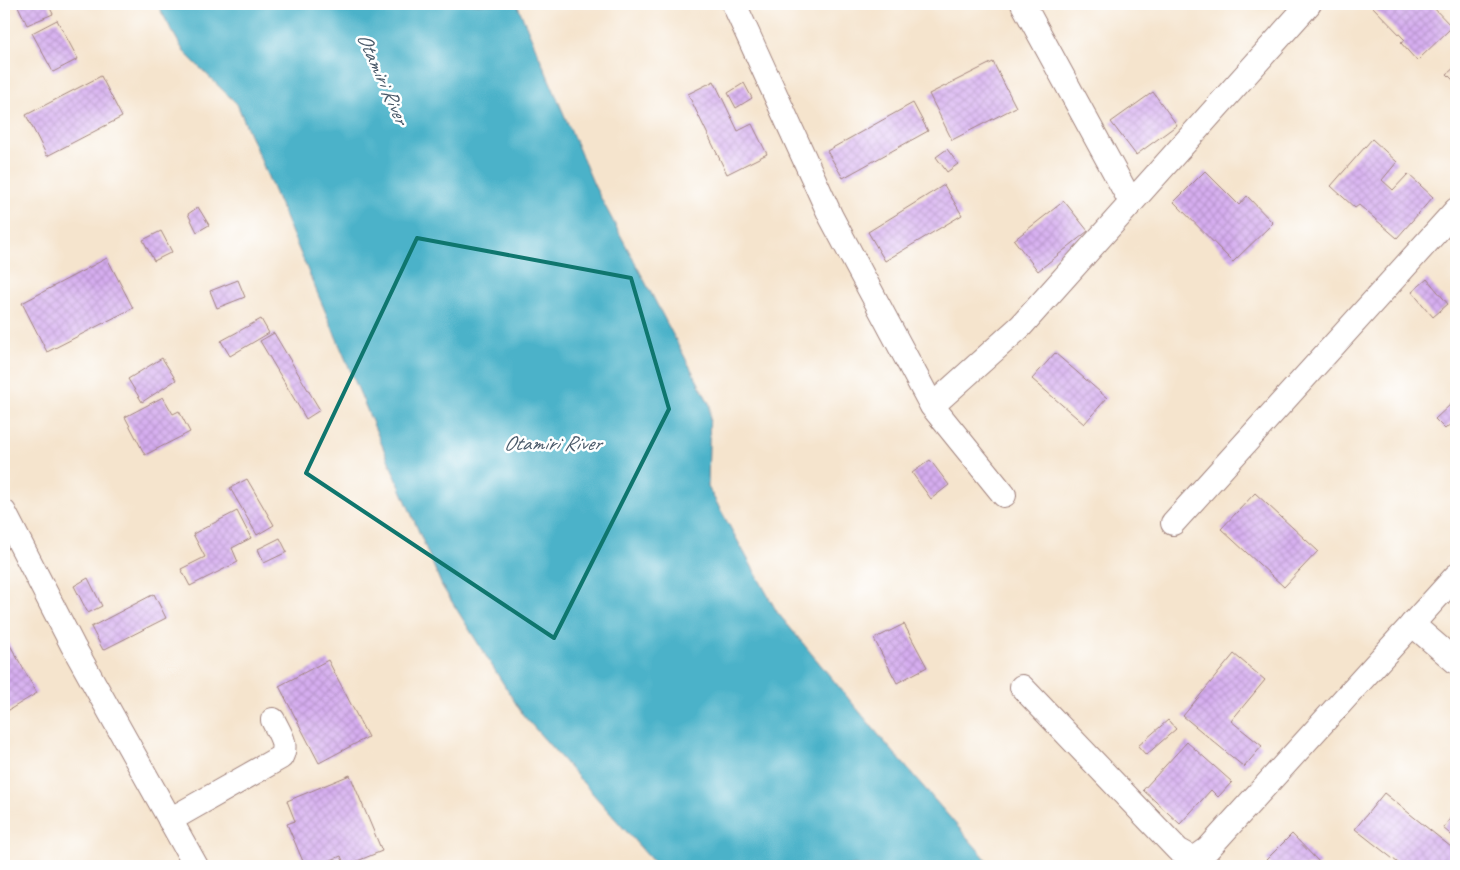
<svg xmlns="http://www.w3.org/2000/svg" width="1460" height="870" font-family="Caveat,sans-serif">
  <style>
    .water { fill: #4bb2c9; stroke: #4a687a }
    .building { fill: url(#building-cross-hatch) }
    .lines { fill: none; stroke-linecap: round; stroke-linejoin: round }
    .minor-casing { stroke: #a0827c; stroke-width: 26 }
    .minor { stroke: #fff; stroke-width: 24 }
    .marked { fill: none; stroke: #0f766e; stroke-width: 4; stroke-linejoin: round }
    .labels { text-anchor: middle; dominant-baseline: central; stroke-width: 5; stroke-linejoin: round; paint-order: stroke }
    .water-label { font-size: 21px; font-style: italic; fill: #4a5a6a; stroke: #fff }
  </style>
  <defs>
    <pattern id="building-cross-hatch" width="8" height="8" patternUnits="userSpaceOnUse" patternTransform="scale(1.25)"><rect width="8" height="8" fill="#d5adef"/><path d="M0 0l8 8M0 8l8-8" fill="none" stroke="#b894cd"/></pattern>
  </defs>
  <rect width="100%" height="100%" fill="#fff"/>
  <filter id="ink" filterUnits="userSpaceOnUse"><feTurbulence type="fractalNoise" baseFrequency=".02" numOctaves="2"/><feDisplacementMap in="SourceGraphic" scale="10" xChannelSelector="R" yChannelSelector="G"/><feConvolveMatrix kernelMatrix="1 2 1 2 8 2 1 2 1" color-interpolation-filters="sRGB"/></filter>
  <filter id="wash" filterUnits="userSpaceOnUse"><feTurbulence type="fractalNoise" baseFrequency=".0096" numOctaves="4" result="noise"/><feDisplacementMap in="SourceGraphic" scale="20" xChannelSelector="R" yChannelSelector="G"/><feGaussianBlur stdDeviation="1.12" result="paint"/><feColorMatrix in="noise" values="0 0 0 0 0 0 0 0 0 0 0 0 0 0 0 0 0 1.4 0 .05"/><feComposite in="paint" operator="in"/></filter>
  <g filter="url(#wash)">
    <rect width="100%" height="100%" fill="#f5e4cd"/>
    <path class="water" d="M157,4H517L594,185L710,405L708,487L777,612L882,739L992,866H657L523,715L442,586L237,104L184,52Z"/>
    <g id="blocks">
      <g class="building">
        <path d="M17,4H48L53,14L27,25Z"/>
        <path d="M1370,4H1430L1452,27L1417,61L1401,43L1405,40Z"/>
        <path d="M57,20L78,59L53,72L32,33Z"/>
        <path d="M993,62L1016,107L952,140L929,94Z"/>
        <path d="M1456,66V83L1447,74Z"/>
        <path d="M101,76L122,117L47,156L26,115Z"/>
        <path d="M714,81L738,131L752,124L767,154L727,174L688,94Z"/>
        <path d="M744,83L752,98L736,108L728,93Z"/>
        <path d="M1153,92L1177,125L1136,155L1111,122Z"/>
        <path d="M913,103L928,131L843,178L827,151Z"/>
        <path d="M1372,139L1397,162L1382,180L1393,190L1408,174L1433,197L1397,238L1359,205L1355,208L1331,186Z"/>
        <path d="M947,149L958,164L947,172L936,157Z"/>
        <path d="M1205,171L1239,205L1247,196L1273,223L1233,262L1174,202Z"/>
        <path d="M944,185L962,215L885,261L868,232Z"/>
        <path d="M1064,201L1088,231L1038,271L1014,240Z"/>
        <path d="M198,207L209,225L197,232L188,214Z"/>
        <path d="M161,231L172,252L154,261L143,240Z"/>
        <path d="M107,258L133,308L47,352L22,303Z"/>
        <path d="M1427,279L1448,304L1433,317L1412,292Z"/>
        <path d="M238,280L245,297L217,308L210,291Z"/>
        <path d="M261,319L269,333L230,356L221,341Z"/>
        <path d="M274,333L320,410L306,419L260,341Z"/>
        <path d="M1055,353L1107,398L1084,424L1032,379Z"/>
        <path d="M162,358L176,380L142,402L128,379Z"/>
        <path d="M163,397L173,414L179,411L190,432L145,455L125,417Z"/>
        <path d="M1451,404L1456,410V419L1445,429L1435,419Z"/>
        <path d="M930,460L949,485L931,499L912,473Z"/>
        <path d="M247,479L274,525L257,535L230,488Z"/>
        <path d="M1255,493L1318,551L1284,587L1221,529Z"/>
        <path d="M237,511L251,538L232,548L238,562L190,586L181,569L205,557L193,534Z"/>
        <path d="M280,538L287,552L264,563L258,549Z"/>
        <path d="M88,578L102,606L88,613L74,586Z"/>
        <path d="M154,594L166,618L103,650L91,627Z"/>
        <path d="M904,624L927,667L897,683L874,639Z"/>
        <path d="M6,638L37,693L4,713V639Z"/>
        <path d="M1234,654L1265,680L1231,721L1262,746L1244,767L1183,716Z"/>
        <path d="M328,660L368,737L319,763L279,686Z"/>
        <path d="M1168,720L1176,729L1146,755L1138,746Z"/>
        <path d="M1187,742L1232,782L1218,797L1211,790L1180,824L1143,790Z"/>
        <path d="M350,775L382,851L345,866L341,856L316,866H305L287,824L295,821L287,801Z"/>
        <path d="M1384,793L1456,851V866H1402L1355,829Z"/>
        <path d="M1456,811V839L1443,828Z"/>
        <path d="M1292,834L1320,863L1317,866H1272L1266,860Z"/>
      </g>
    </g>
  </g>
  <g filter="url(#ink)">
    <use href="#blocks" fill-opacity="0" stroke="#a0827c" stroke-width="1"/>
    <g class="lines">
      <defs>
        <g id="minor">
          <path d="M734,4L831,217L932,406L1004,495"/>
          <path d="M1023,4L1131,202"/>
          <path d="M932,406L1021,326L1309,4"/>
          <path d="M4,512L73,646L196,866"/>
          <path d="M1173,523L1456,210"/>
          <path d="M1412,624L1456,662"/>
          <path d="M1022,687L1178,850L1194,859L1208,849L1456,576"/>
          <path d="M170,820L281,757C288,743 279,733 273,720"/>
        </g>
      </defs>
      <use href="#minor" class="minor-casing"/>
      <use href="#minor" class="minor"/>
    </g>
  </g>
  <path class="marked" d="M417,238L631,278L669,409L554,638L306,473Z"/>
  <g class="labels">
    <g class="water-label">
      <text transform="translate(383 78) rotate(66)">Otamiri River</text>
      <text x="552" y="443">Otamiri River</text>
    </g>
  </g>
  <rect width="1460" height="870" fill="none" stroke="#fff" stroke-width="20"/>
</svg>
